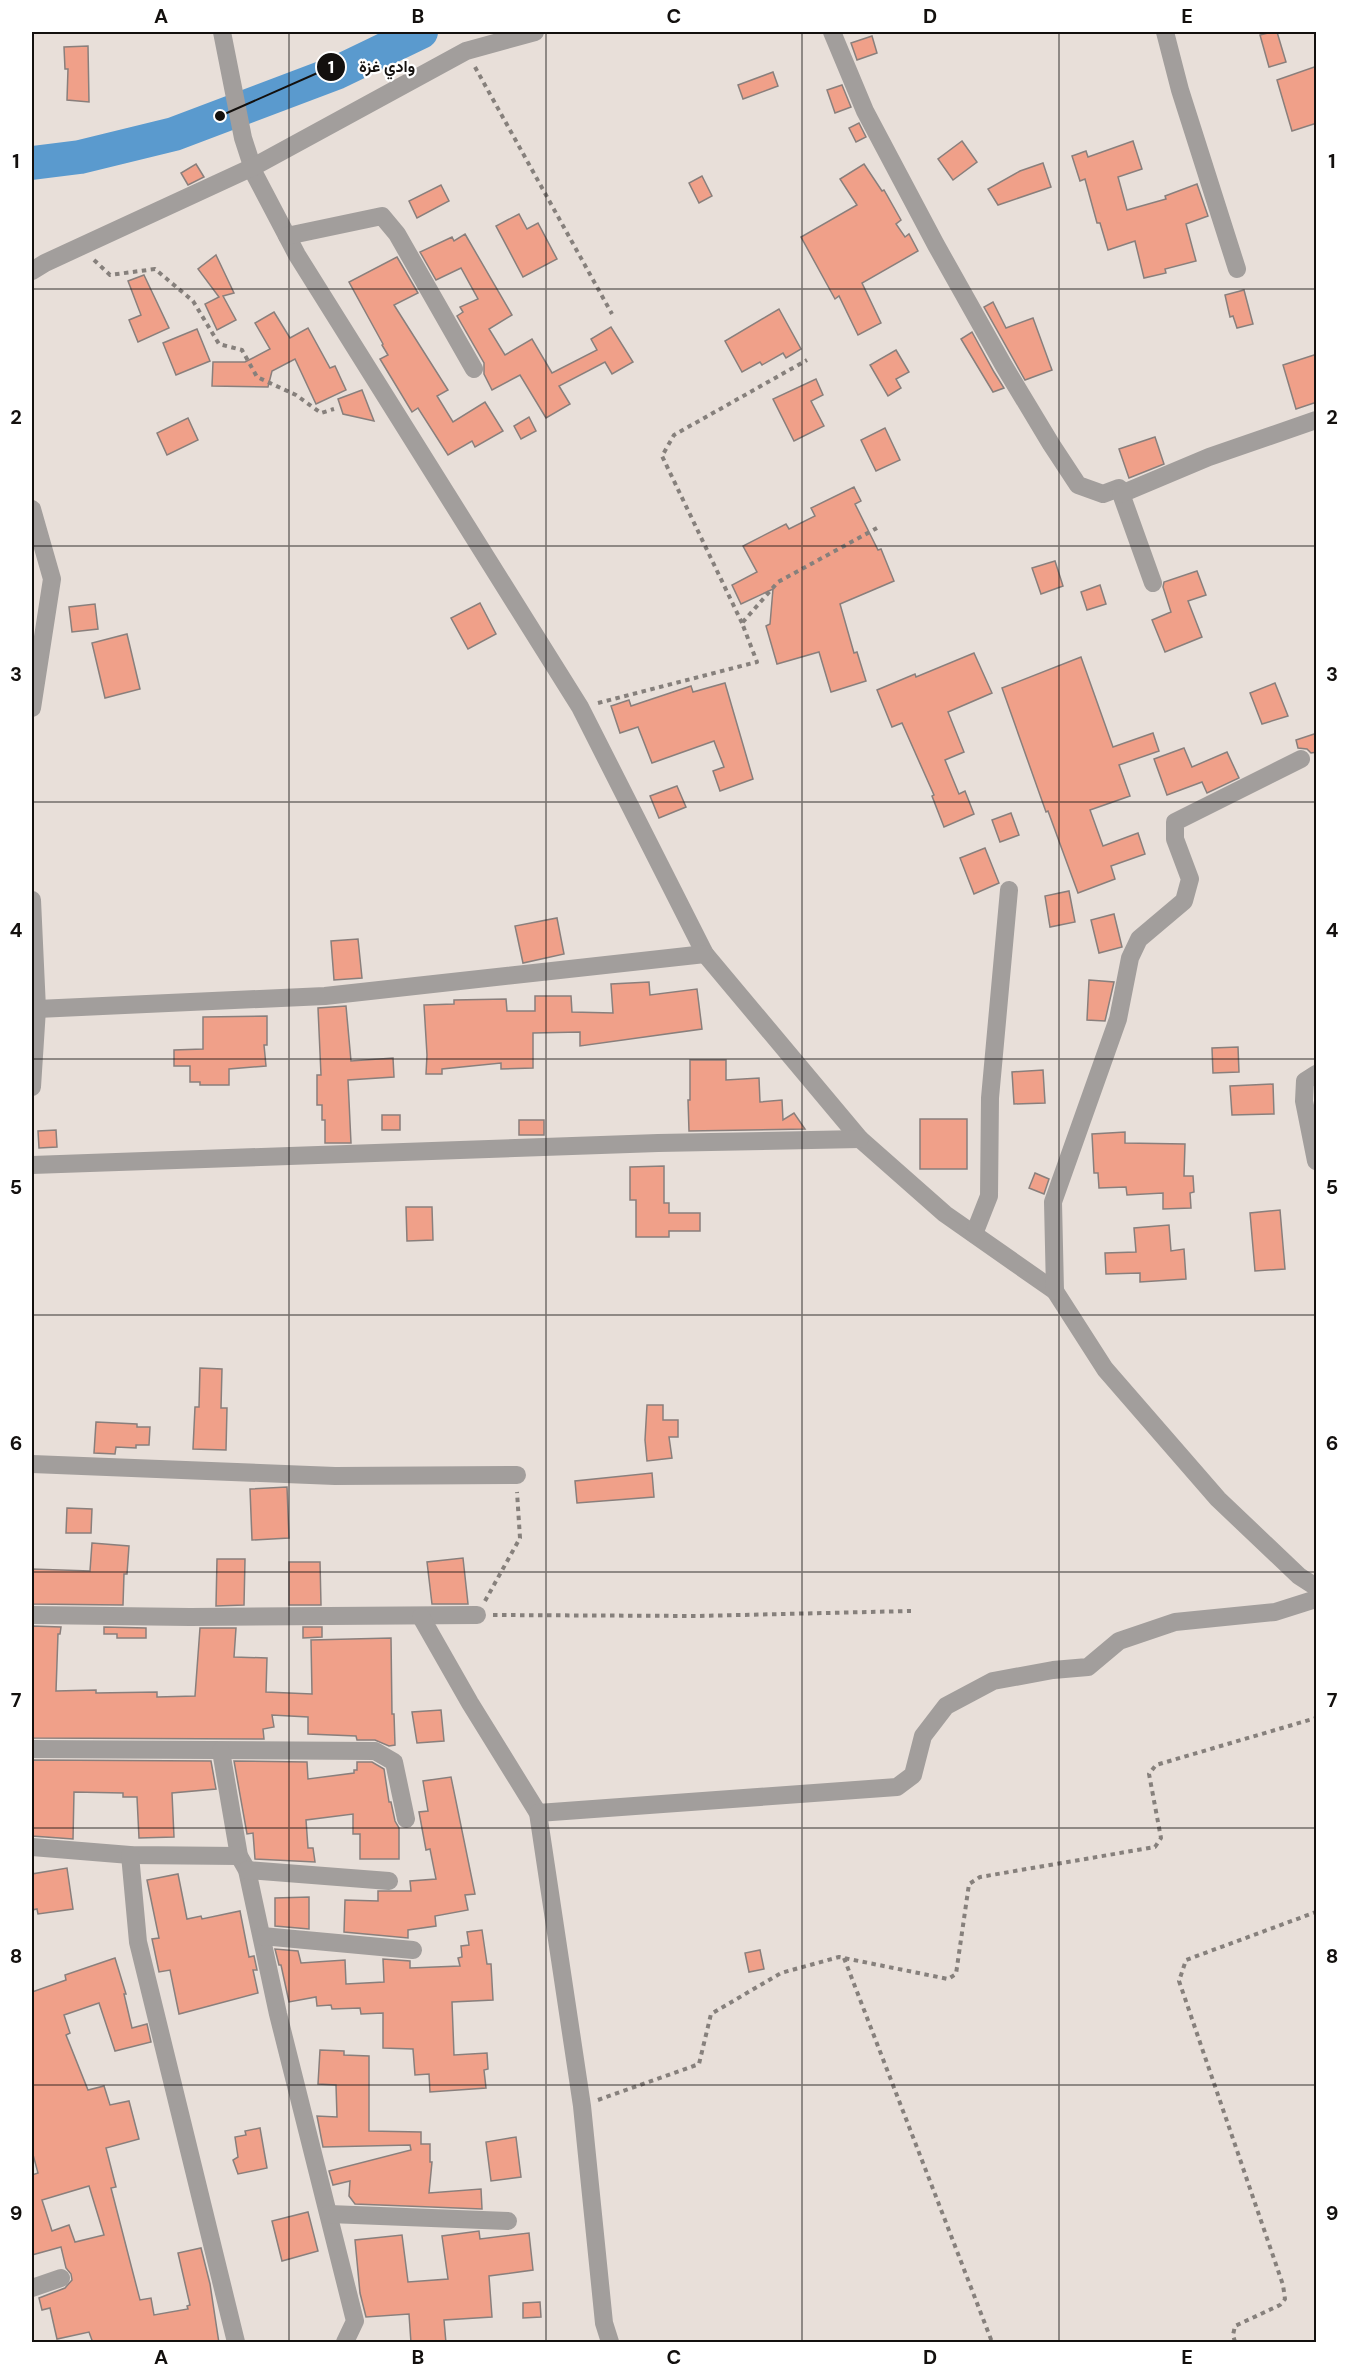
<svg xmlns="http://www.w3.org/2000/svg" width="1348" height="2374" font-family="'DM Sans',Vazirmatn,sans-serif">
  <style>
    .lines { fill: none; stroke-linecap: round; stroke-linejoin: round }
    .river { stroke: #5a9ace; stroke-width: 34 }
    .building { fill: #f0a089; stroke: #897f7c; stroke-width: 1.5; fill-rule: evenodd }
    .path { stroke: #86807c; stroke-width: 4; stroke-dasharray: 4.5 4.5; stroke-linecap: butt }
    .minor { stroke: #a29e9c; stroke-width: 18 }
    .grid { fill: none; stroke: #13100e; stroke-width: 1.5; stroke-opacity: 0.55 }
    .leader { fill: none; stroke: #13100e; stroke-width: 2 }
    .callout-dot { fill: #13100e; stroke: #fff; stroke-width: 2 }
    .mark-label { font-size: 18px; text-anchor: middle; font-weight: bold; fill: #fff }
    .callout-label { font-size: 16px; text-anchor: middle; font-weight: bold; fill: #13100e; stroke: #fff; stroke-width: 4.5; stroke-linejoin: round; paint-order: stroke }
    .neatline { fill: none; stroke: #13100e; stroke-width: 2 }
    .grid-label { font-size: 20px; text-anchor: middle; font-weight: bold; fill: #13100e }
  </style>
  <rect width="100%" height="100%" fill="#e8dfd9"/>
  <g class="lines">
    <path class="river" d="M32,163L80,157L174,134L338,72L421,32"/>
  </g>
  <g class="building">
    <path d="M1272,32H1277L1286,62L1269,67L1260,35Z"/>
    <path d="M872,36L877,53L857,60L851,43Z"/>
    <path d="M88,46L89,102L67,100L68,69H65L64,47Z"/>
    <path d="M1317,66V123L1292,131L1277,80Z"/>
    <path d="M773,72L778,86L743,99L738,85Z"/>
    <path d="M842,85L851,107L835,113L827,90Z"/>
    <path d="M859,123L866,137L856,142L849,128Z"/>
    <path d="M962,141L977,162L953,180L938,159Z"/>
    <path d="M1133,141L1142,169L1118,177L1127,210L1166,199L1165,196L1197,184L1208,216L1186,224L1196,261L1165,269L1166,273L1144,278L1135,241L1108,250L1100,223H1097L1085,179L1080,181L1072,156L1086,151L1088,157Z"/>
    <path d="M1043,163L1051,187L998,205L988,189L1020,171Z"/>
    <path d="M196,164L204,177L188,185L181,173Z"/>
    <path d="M864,164L882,191L884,190L901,220L896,224L905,237L909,234L918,251L862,283L881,323L858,335L839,296L835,299L801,237L857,205L840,179Z"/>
    <path d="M702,176L712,196L699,203L689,183Z"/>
    <path d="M441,185L449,201L417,218L409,201Z"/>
    <path d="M519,214L527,229L538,223L557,259L523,277L496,226Z"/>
    <path d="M465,234L512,315L489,329L505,355L532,339L552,373L597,350L591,339L611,327L633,362L612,374L605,362L559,386L570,404L546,418L520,375L492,390L484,374V363L457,316L463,312L460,307L478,299L461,268L436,280L420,252L452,237L454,241Z"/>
    <path d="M216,255L234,293L223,296L236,320L217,330L205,304L219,297L198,269Z"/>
    <path d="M397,257L418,293L394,305L448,390L437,396L453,422L485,402L503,431L475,447L472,441L448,455L418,408L412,412L380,359L388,355L382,345L383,344L349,282Z"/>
    <path d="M144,275L169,328L138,342L129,320L141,315L128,281Z"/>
    <path d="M1244,290L1253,324L1237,328L1233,316L1230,317L1225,295Z"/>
    <path d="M993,302L1006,328L1033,318L1052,370L1025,380L984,307Z"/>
    <path d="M779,309L801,349L786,358L783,353L762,365L760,362L742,372L725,341Z"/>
    <path d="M274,312L290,338L308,328L330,368L335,366L346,390L316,404L295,359L272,371L268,387L212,386L213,362H245L270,349L255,323Z"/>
    <path d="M197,329L210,361L176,375L163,343Z"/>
    <path d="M972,332L994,372L1004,388L993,392L961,339Z"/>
    <path d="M896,350L909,372L896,379L901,388L888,396L870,365Z"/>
    <path d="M1317,354V402L1296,409L1283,365Z"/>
    <path d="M816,379L823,395L811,401L824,426L794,441L773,399Z"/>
    <path d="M362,390L374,421L343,414L338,399Z"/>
    <path d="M529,417L536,431L521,439L514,426Z"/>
    <path d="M188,418L198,440L167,455L157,433Z"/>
    <path d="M885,428L900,460L876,471L861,440Z"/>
    <path d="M1155,437L1164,464L1129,478L1119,449Z"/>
    <path d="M854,487L861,501L855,504L878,550L881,549L894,581L840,604L854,653L857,652L866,681L831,692L819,652L777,664L766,626L770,624L773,589L741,604L732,585L757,572L743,546L786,524L789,529L815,516L811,508Z"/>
    <path d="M1055,561L1063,586L1041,594L1032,568Z"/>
    <path d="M1197,571L1206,595L1188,601L1202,637L1165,652L1152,620L1171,612L1163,587L1164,582Z"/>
    <path d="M1100,585L1106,604L1087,610L1081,592Z"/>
    <path d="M480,603L496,634L468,649L451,618Z"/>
    <path d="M95,604L98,629L72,632L69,607Z"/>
    <path d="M127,634L140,689L105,698L92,643Z"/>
    <path d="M974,653L992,693L948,712L964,752L945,760L959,794L965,791L974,814L944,827L932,796L934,795L902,723L892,727L877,690L915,674L916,677Z"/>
    <path d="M1081,657L1113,747L1153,733L1159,751L1119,765L1130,796L1090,810L1103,846L1138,833L1145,854L1111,866L1115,879L1078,893L1048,811L1046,812L1002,688Z"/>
    <path d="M725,683L753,779L720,791L713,771L724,767L714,741L652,763L638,727L620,733L611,706L629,700L631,706L691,686L693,692Z"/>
    <path d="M1275,683L1288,716L1262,724L1250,693Z"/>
    <path d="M1317,733V752L1311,753L1307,749L1298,748L1296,740Z"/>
    <path d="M1184,748L1192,767L1227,752L1239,778L1207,793L1202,782L1167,795L1154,759Z"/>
    <path d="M677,786L686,807L659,818L650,796Z"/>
    <path d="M1011,813L1019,835L1000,842L992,820Z"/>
    <path d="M985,848L999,883L974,894L960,858Z"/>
    <path d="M1069,891L1075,922L1050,927L1045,896Z"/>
    <path d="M1114,914L1122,947L1099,953L1091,920Z"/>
    <path d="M557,918L564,954L523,963L515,926Z"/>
    <path d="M358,939L362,978L334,980L331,941Z"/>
    <path d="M1089,980L1114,982L1105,1021L1087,1020Z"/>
    <path d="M649,982L650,995L697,989L702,1029L580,1046V1032L533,1033V1068L501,1069V1063L442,1069V1074H426L427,1055L424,1005L454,1004V1000L506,999L507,1011H535V996H571L572,1012L613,1013L611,984Z"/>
    <path d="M346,1006L351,1061L393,1058L394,1077L348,1080L351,1143H325V1120H322V1105H317V1075H321L318,1008Z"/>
    <path d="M267,1016V1045H264L266,1066L229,1069V1085H200V1082H190V1066H174V1050L203,1049V1017Z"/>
    <path d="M1238,1047L1239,1072L1213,1073L1212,1048Z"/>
    <path d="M690,1060H726V1080L759,1078L760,1102L782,1100L783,1120L794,1113L805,1129L689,1131L688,1100H690Z"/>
    <path d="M1043,1070L1045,1103L1014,1104L1012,1072Z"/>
    <path d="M1273,1084L1274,1114L1232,1115L1230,1086Z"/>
    <rect x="382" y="1115" width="18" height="15"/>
    <rect x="920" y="1119" width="47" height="50"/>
    <rect x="519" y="1120" width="25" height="15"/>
    <path d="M56,1130L57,1147L39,1148L38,1131Z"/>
    <path d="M1125,1132V1143L1185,1144L1184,1176H1193L1194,1192L1190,1193L1191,1208L1163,1209V1193L1127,1195L1126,1187L1099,1188L1098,1173H1094L1092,1134Z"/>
    <path d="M664,1166V1203H669V1213H700V1231H669V1237H636V1200H630V1167Z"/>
    <path d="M1035,1173L1049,1179L1044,1194L1029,1188Z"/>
    <path d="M406,1207H432L433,1240L407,1241Z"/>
    <path d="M1280,1210L1285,1269L1255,1271L1250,1213Z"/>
    <path d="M1169,1225L1171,1251L1184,1249L1186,1279L1140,1282V1273L1106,1274L1105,1253L1136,1252L1134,1228Z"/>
    <path d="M200,1368L222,1369L221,1408H227L226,1450L193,1449L195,1407H199Z"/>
    <path d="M647,1405H663V1420H678V1437H669L672,1458L647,1461L645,1440Z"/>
    <path d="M96,1422L137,1424V1427H150L149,1445H136V1448L116,1447L115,1454L94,1453Z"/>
    <path d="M652,1473L654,1497L577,1503L575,1481Z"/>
    <path d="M287,1487L289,1538L252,1540L250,1489Z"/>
    <path d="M67,1508L92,1509L91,1533H66Z"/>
    <path d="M92,1543L129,1546L127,1574H124L123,1605L32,1604V1569L90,1571Z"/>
    <path d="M463,1558L468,1604H432L427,1562Z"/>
    <path d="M217,1559H245L244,1605L216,1606Z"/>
    <path d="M289,1562H320L321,1605H289Z"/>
    <path d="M32,1626L61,1627L60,1634H58L56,1691L96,1690V1693L157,1692V1697L195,1696L200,1628H236L234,1657L267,1658L266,1692L312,1694L311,1640L391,1638L392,1714H394L395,1745L389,1746L375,1740H357L356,1736L308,1734V1717L272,1715L274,1727L263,1729L264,1739L32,1738Z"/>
    <path d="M104,1627L146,1628V1638H117V1634H104Z"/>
    <path d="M303,1627H322V1637L303,1638Z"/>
    <path d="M441,1710L444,1741L417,1743L412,1712Z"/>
    <path d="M32,1760L211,1761L216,1789L172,1793L174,1837L139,1838L137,1797H123V1793L74,1792L73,1839L32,1836Z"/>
    <path d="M234,1761L307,1762L308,1779L354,1773V1770H357V1762H372L384,1769L389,1802H391L395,1821L399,1828V1859H360V1834H353V1814L306,1820L308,1848H313L315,1862L255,1859L253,1833L247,1834Z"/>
    <path d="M451,1777L475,1894L465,1895L468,1910L435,1916L436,1926L408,1930V1938L344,1932L345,1900L378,1901V1891H411L410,1881L436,1879L430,1849L426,1850L419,1812L428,1811L423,1781Z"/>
    <path d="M67,1868L73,1909L38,1914L37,1909L32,1910V1874Z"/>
    <path d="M178,1874L187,1919L201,1916L202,1919L240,1911L249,1957L254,1956L257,1970H253L258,1993L179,2014L170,1970L159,1972L152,1939L159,1938L147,1880Z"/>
    <path d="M309,1897V1929L275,1926V1898Z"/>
    <path d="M482,1930L487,1964H491L493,2000L452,2002L454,2055L487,2053L488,2069L484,2070L486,2088L430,2092L429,2074L415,2075L413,2049L383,2048V2013L361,2014L360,2008L332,2009L331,2005L317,2006L316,1997L289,2002L281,1965H279L275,1949L298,1951L301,1963L345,1960L346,1984L384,1982L383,1959L410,1961V1968L460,1966L458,1958L462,1957L461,1946L469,1945L467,1932Z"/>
    <path d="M760,1950L764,1969L749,1972L745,1953Z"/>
    <path d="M115,1958L126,1994H124L132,2028L147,2024L151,2042L115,2051L99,2003L64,2015L70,2033L66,2035L88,2090L104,2086L110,2105L129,2101L139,2139L106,2148L116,2187L111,2188L140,2300L151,2298L154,2315L188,2309L187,2306L190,2305L178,2253L201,2248L210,2284L219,2343H93L89,2332L57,2339L50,2308L42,2310L39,2298L65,2288L72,2280L71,2274L66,2268L61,2247L32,2255V2175L38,2173L32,2151V1992L66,1980L65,1975ZM89,2186L104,2235L75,2242L69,2225L52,2231L42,2200Z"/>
    <path d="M320,2050L344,2051V2055L369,2056V2131L421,2132V2144H430V2162H432L429,2193L481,2189L482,2209L355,2204L349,2196L350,2181L333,2185L329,2171L411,2150L410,2145L323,2147L317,2116L337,2117L336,2085L318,2084Z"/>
    <path d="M260,2128L267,2168L238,2174L233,2160L238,2157L235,2137L246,2135L245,2131Z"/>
    <path d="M516,2137L521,2177L491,2181L486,2142Z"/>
    <path d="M308,2212L318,2251L282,2261L272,2221Z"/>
    <path d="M479,2231L480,2239L529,2233L533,2270L489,2276L492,2317L444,2320L446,2343H411L409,2314L366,2317L360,2293L355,2240L402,2235L408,2282L448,2279L442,2236Z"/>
    <path d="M540,2302L541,2317L523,2318V2303Z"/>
  </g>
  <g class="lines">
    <g class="path">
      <path d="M475,67L612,314"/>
      <path d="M94,260L110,275L155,269L193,301L219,344L242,350L257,377L296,395L321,413L334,409"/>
      <path d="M742,623L662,456L674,435L807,360"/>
      <path d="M598,703L757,662L742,623L778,582L877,528"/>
      <path d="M485,1601L520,1538L517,1492"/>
      <path d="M493,1615L697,1616L911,1611"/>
      <path d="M844,1958L992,2342"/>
      <path d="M598,2100L699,2064L711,2014L781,1973L839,1957L948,1979L956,1974L969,1884L980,1877L1155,1847L1161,1838L1149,1774L1156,1765L1316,1718"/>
      <path d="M1235,2342L1233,2335L1235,2326L1280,2305L1285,2299L1283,2285L1179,1981L1186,1960L1316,1912"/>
    </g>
    <g class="minor">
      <path d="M222,32L243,138L255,175L297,255L580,707L705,954L860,1139L945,1214L1055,1291L1105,1369L1218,1499L1299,1576L1316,1587"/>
      <path d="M832,32L865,111L936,245L1004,366L1051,444L1078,485L1103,494L1119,488L1153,583"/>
      <path d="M1165,32L1180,90L1237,269"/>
      <path d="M287,236L382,216L397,234L474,369"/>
      <path d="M32,271L45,263L253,167L466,51L535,32"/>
      <path d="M1121,494L1209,457L1316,420"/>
      <path d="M32,509L52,579L32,708"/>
      <path d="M32,900L37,1009L32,1087"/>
      <path d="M37,1009L325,996L705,954"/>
      <path d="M1316,1074L1305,1081L1304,1101L1316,1161"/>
      <path d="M32,1165L658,1143L860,1139"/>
      <path d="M974,1234L989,1196L990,1098L1009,890"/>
      <path d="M1055,1291L1053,1202L1118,1019L1130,958L1139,939L1184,901L1190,879L1175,839V822L1301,759"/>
      <path d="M32,1464L335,1476L517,1475"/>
      <path d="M32,1615L190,1617L477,1615"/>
      <path d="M421,1617L470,1703L538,1813L582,2106L604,2323L610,2342"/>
      <path d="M32,1749L375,1751L394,1762L406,1819"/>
      <path d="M221,1751L239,1856L247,1870L278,2014L355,2321L345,2342"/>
      <path d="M538,1813L897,1787L913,1775L923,1736L946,1706L993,1681L1053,1670L1088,1667L1119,1641L1175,1622L1275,1612L1316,1599"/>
      <path d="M32,1847L130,1855L239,1856"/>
      <path d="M130,1855L138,1942L236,2342"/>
      <path d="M247,1870L389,1881"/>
      <path d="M262,1936L413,1950"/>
      <path d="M329,2214L508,2221"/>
      <path d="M32,2288L61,2278"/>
    </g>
  </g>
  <path class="grid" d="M289,32V2342M546,32V2342M802,32V2342M1059,32V2342M32,289H1316M32,546H1316M32,802H1316M32,1059H1316M32,1315H1316M32,1572H1316M32,1828H1316M32,2085H1316"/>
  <path class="leader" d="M220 116L331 67"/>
  <g class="callout-dot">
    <circle cx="220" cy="116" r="6"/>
    <circle cx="331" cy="67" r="15"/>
  </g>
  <g class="mark-label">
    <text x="331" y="73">1</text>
  </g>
  <g class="callout-label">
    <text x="387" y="72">وادي غزة</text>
  </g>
  <rect width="1348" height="2374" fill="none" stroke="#ffffff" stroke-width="66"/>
  <rect x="33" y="33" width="1282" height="2308" class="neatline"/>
  <g class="grid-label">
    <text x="161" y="23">A</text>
    <text x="418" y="23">B</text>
    <text x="674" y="23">C</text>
    <text x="930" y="23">D</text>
    <text x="1187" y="23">E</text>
    <text x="16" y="168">1</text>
    <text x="1332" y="168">1</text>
    <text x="16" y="424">2</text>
    <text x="1332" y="424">2</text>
    <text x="16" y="681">3</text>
    <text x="1332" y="681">3</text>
    <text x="16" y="937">4</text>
    <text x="1332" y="937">4</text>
    <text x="16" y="1194">5</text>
    <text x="1332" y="1194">5</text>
    <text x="16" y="1450">6</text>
    <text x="1332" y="1450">6</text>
    <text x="16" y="1707">7</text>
    <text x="1332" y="1707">7</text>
    <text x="16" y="1963">8</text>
    <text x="1332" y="1963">8</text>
    <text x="16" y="2220">9</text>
    <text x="1332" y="2220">9</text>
    <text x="161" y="2364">A</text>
    <text x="418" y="2364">B</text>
    <text x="674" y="2364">C</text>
    <text x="930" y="2364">D</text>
    <text x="1187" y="2364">E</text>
  </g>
</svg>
